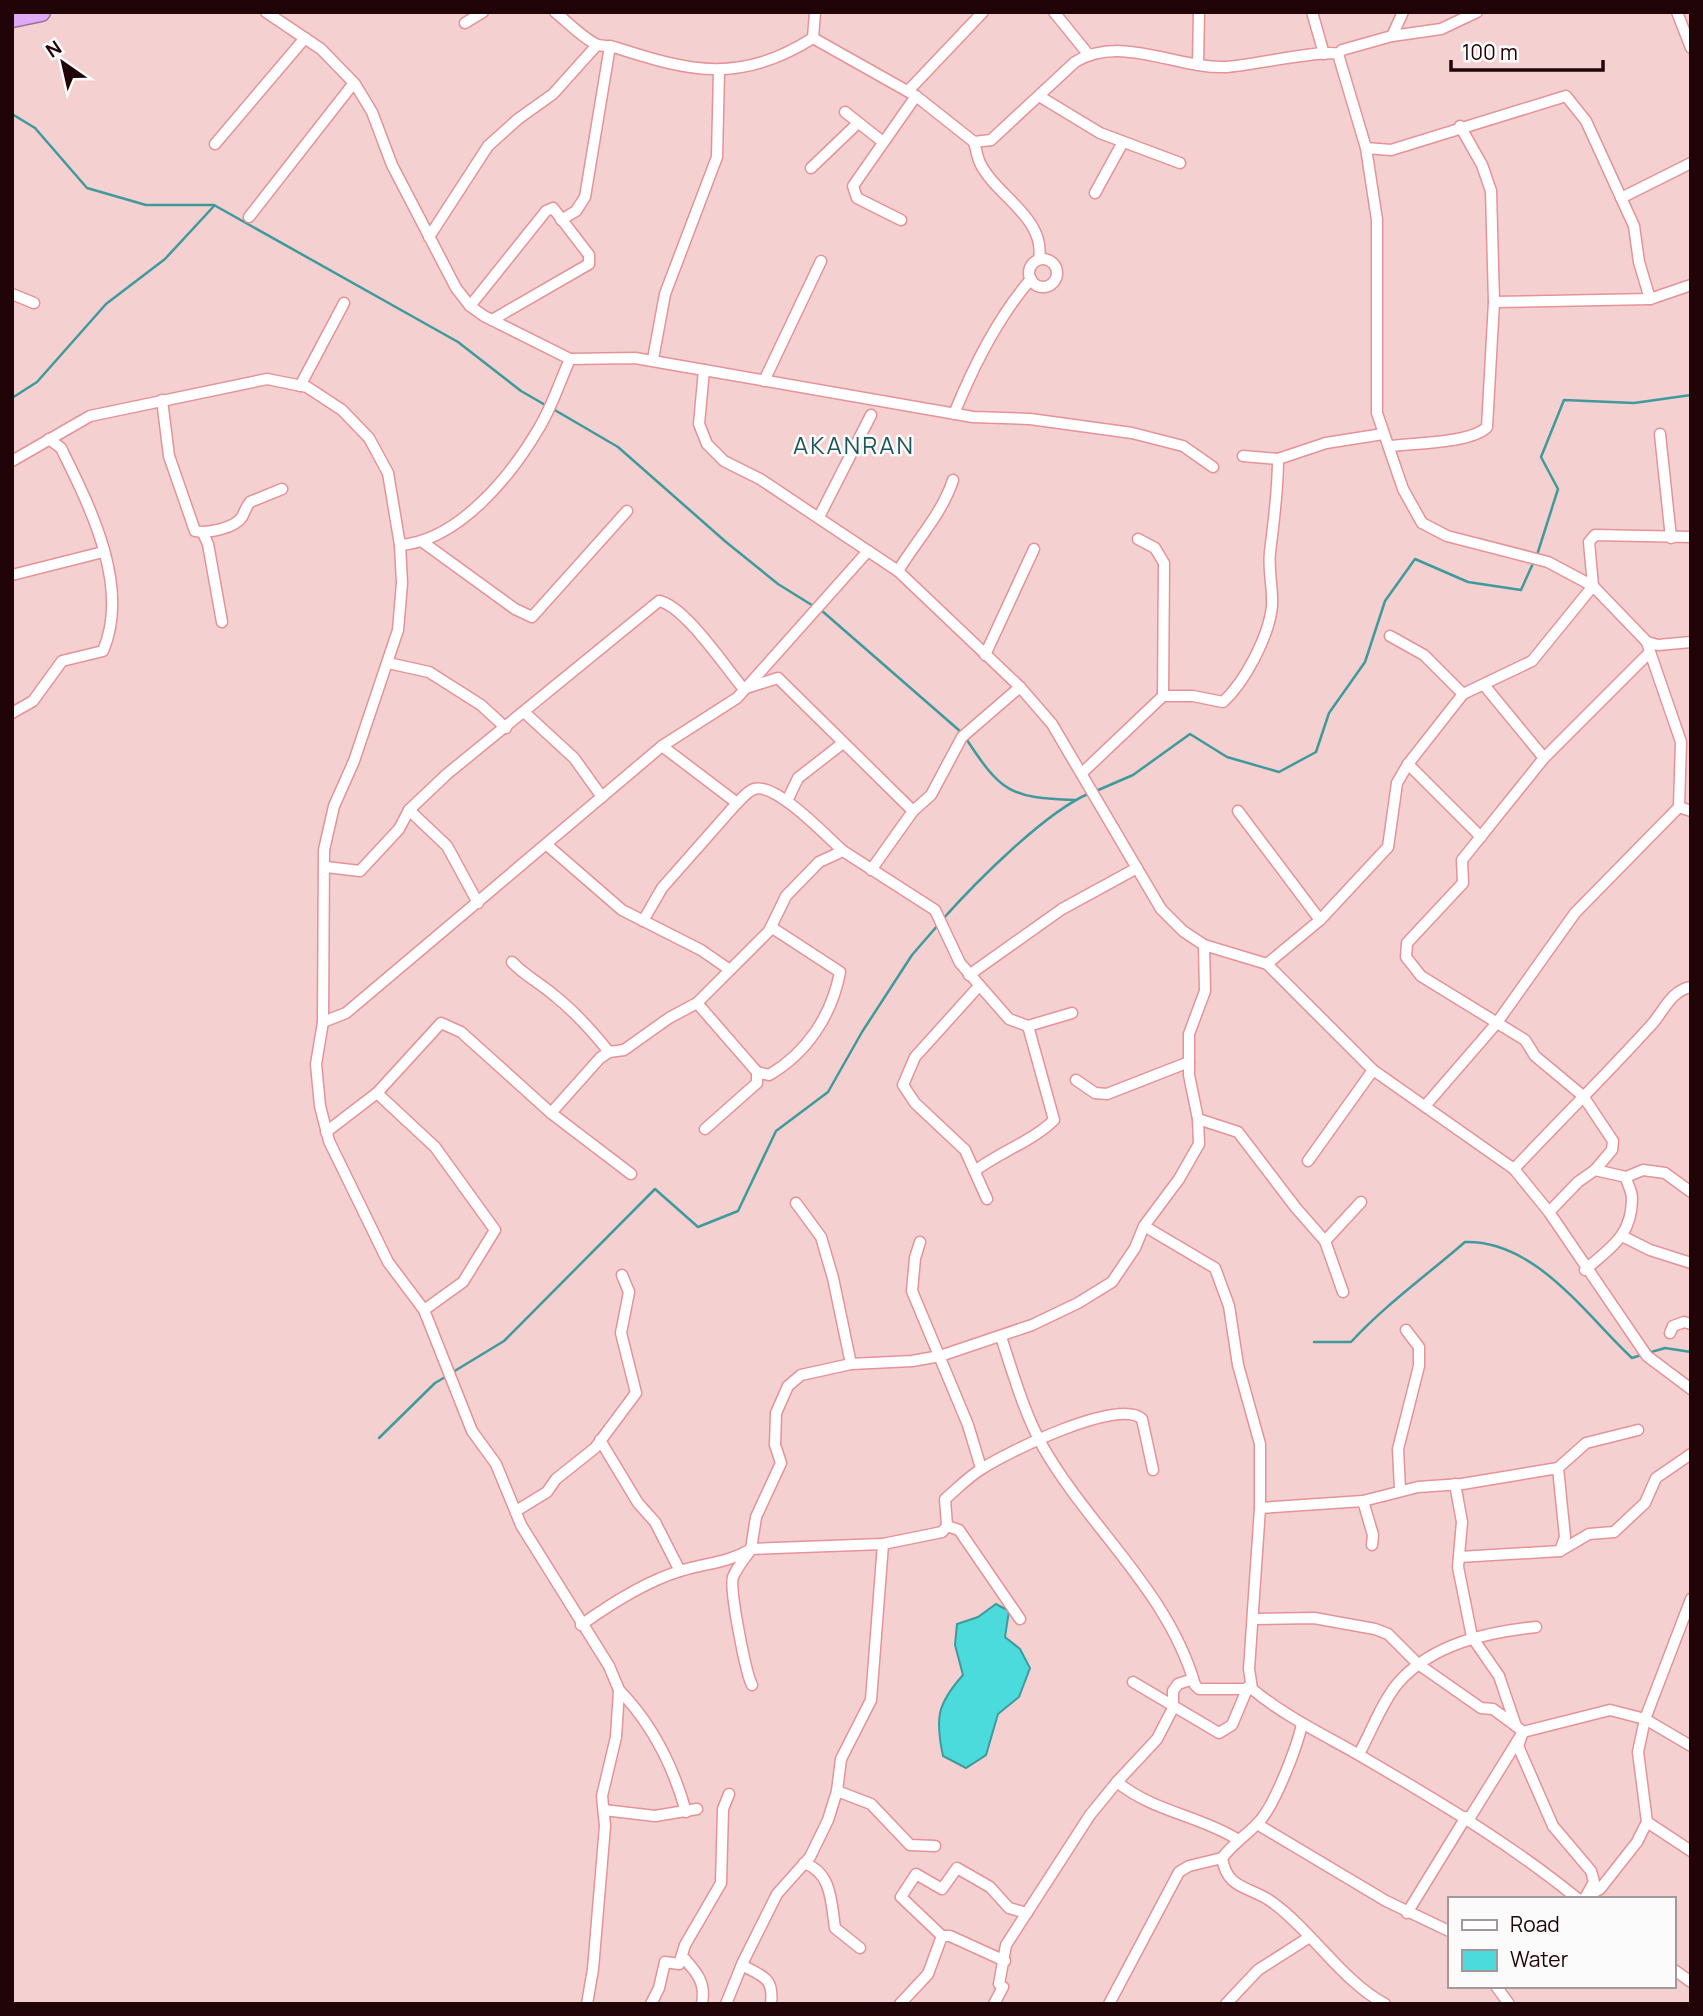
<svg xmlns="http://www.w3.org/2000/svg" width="1703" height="2016" font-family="Manrope,sans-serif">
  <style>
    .water { fill: #4cdbdc; stroke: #3f9a9c; stroke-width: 2 }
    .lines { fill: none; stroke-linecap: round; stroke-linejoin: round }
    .stream { stroke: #3f9a9c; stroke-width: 2.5 }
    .street-casing { stroke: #e59398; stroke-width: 13 }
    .highway-casing { stroke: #9c70a2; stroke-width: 21 }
    .street { stroke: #fff; stroke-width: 10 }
    .highway { stroke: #dfaaf5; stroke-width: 18 }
    .labels { text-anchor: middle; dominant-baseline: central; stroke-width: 5; stroke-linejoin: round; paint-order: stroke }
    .quarter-label { font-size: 24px; letter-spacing: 2px; fill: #1c5858; stroke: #fbfbfb }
  </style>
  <rect width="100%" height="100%" fill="#f4d0d1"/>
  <path class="water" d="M996,1604L1009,1611L1005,1637L1020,1649L1030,1668L1019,1697L998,1714L986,1755L966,1768L943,1756C935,1718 937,1704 963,1675L955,1645L957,1624L978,1617Z"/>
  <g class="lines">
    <g class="stream">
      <path d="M12,114L35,128L87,188L146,205H214L458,342L521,391L547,406"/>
      <path d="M12,398L37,382L106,304L165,259L214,206"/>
      <path d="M553,409L618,447L726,542L778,584L815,607"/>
      <path d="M1537,555L1558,489L1541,457L1564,400L1634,403L1691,395"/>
      <path d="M821,610L961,732"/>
      <path d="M965,737C1001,792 1009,798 1075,800"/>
      <path d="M1096,791L1133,775L1190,734L1227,757L1279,772L1316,752L1329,713L1365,662L1385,601L1415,559L1468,582L1521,590L1534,561"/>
      <path d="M942,920C975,883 1045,812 1090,793"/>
      <path d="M1314,1342H1351C1385,1305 1427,1275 1465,1242C1535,1240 1585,1314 1632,1358L1641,1355"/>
      <path d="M1648,1353L1665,1348L1691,1352"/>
      <path d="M453,1372L504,1341L655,1189L698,1227L738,1211L776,1131L828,1092L862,1032L912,955L938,925"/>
      <path d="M379,1438L435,1383L447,1376"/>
    </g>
    <defs>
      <g id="street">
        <path d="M266,12L321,49L355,84L372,112L392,165L456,288L470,306L484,316L570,359L635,358L704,370L699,424L707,444L724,461L760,479L898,571L1020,687L1052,724L1161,909L1183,931L1204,945L1267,964L1373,1070L1514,1169L1549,1212L1647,1356L1691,1389"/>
        <path d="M555,12C568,22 583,39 598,45C603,46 609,46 614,47C691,72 740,84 813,38L916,96L974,142L991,140L1075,62C1121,34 1177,69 1226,67C1250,66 1321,49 1338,54L1366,148L1377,220V413L1403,489L1422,523L1447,536L1548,562L1593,586L1647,642L1658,645L1691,642"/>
        <path d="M1054,12L1088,54"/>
        <path d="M1312,12L1324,54"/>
        <path d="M1677,12L1691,48"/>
        <path d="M465,23L483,12"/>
        <path d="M1392,36L1403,12"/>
        <path d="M813,38L815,12"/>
        <path d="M1338,54L1342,50L1392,36L1441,29L1477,12"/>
        <path d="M1198,63L1199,12"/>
        <path d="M908,91L983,12"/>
        <path d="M1039,96L1100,133L1180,163"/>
        <path d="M845,112L883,142"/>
        <path d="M974,142C976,148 977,157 980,163C996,196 1046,218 1039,259"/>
        <path d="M215,144L305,38"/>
        <path d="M1366,148L1391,150L1566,96L1586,121L1634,226L1639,262L1650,299"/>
        <path d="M811,168L858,123"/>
        <path d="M1095,193L1123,142"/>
        <path d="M1621,198L1691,163"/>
        <path d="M249,217L353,84"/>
        <path d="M561,220L576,211L585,197L610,46"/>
        <path d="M901,220L857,198L853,186L916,96"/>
        <path d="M429,237L488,146L518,119L553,94L597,45"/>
        <circle cx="1043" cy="273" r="14"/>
        <path d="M12,294L34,303"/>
        <path d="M1494,302L1650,299L1691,285"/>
        <path d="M470,306L546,211L553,208L589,255V264L492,320"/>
        <path d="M653,359L665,294L717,157L719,70"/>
        <path d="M704,370L973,417L1030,419L1132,433L1183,446L1213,467"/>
        <path d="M764,381L821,261"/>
        <path d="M300,386L344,303"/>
        <path d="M162,400L169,456L195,531C207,534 235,528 242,517C245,511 246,507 250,502L282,489"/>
        <path d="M954,414C973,367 998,317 1031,279"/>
        <path d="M1660,434L1671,538"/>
        <path d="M1391,446C1414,443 1472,443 1487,427L1494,302L1491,191L1482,165L1460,126"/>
        <path d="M1243,456L1278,459L1326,443L1383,434"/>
        <path d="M12,461L90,416L267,379L307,387L342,410L369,438L388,473L400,545L402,583L398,630L354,761L334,806L324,850L323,1022L316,1064L320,1106L329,1141L388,1262L424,1310L472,1431L496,1464L521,1525L609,1666L619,1690L616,1737L602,1796L605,1826L593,1969L587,2004"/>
        <path d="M819,517L871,415"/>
        <path d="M203,533L208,544L222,622"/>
        <path d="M1138,539L1155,548L1164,563L1163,696"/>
        <path d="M424,543L515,609L532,617L627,511"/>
        <path d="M400,545C458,541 511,476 539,428C552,407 560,381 570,359"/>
        <path d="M898,571C916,541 942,514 953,480"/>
        <path d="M12,575L103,552"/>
        <path d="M1390,636L1424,655L1463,694"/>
        <path d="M985,655L1034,549"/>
        <path d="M388,663L429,672L481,705L506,728"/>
        <path d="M1484,685L1544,758"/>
        <path d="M746,688L778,678L913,811"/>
        <path d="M524,712L574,758L602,797"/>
        <path d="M12,713L33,701L62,661L103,651C131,586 89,505 61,448L49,439"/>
        <path d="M662,746L737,803C741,799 748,791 754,789C776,782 827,837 843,851"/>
        <path d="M1408,764L1481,837"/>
        <path d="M1082,773L1163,696H1193L1223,702C1245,682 1269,636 1272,606C1273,588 1268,570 1270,552C1274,520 1278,491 1278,459"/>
        <path d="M787,801L798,778L843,743"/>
        <path d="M1679,807L1691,811"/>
        <path d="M409,810L447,846L478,903"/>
        <path d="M1238,811L1320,920"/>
        <path d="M547,845L622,910L701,950L730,970"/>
        <path d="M326,867L360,871L399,829L409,810L447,774L659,601C685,606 725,667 743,688"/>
        <path d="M871,870L913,811L931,795L962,737L1020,687"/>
        <path d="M643,921L662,888L737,803"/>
        <path d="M512,962C525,976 540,983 555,996C575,1012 593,1032 609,1052"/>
        <path d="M1267,964L1320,920L1388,847L1397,783L1408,764L1463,694L1532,661L1593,586L1589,542L1595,535L1691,537"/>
        <path d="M969,975L1062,909L1137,868"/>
        <path d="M979,986L915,1057L903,1085L915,1103L965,1150L987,1199"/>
        <path d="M697,1003L757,1072"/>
        <path d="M323,1022L346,1013L662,746L737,698L868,551"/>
        <path d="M1076,1080L1095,1093L1107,1094L1189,1062"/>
        <path d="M377,1093L435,1147L495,1230L463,1282L424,1310"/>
        <path d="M1425,1106L1496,1024L1575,913L1679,807L1681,742L1650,652"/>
        <path d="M551,1113L600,1058L609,1052L624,1050L669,1018L697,1003L769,931L786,896L819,862L843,851L935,910L960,963L1009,1019L1028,1026L1072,1013"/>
        <path d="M1198,1119L1238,1132L1296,1208L1325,1241L1343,1292"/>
        <path d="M705,1129L757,1083V1072L769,1075C807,1053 832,1015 840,972L771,927"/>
        <path d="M326,1132L377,1093L441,1023L461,1032L551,1113L631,1174"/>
        <path d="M1308,1161L1373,1070"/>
        <path d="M1514,1169C1560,1120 1608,1073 1653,1023C1664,1010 1672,990 1691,987"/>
        <path d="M976,1170C1000,1152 1034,1140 1054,1120L1028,1026"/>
        <path d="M1595,1170L1612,1150L1613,1141L1583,1096L1535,1056L1525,1040L1421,976L1406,957L1407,943L1463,883L1462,860L1544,758L1650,652L1647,642"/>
        <path d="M796,1203L821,1237L833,1278L851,1364"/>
        <path d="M1549,1212L1578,1182L1595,1170L1626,1177L1643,1170L1665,1173L1691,1192"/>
        <path d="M1144,1226L1215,1268L1229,1306L1238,1365L1260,1444V1508L1249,1669L1252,1689C1288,1719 1331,1738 1371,1762C1443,1804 1513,1846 1578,1899"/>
        <path d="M1622,1236L1650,1250L1691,1263"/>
        <path d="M1325,1241L1361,1202"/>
        <path d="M920,1242L915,1258L912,1291L968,1425L981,1468"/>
        <path d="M1585,1270C1611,1247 1632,1236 1632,1198C1632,1191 1627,1184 1626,1177"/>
        <path d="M1670,1333L1673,1326L1684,1322L1691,1324"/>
        <path d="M1001,1337C1013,1373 1024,1413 1043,1447C1090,1529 1168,1591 1195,1685L1199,1689H1252"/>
        <path d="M600,1440L638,1503L655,1522L680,1571"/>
        <path d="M1455,1484L1462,1522L1458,1567L1472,1637L1499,1676L1516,1726L1523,1732L1518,1746L1553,1826L1591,1871L1594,1882L1585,1898"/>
        <path d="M1400,1490L1398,1449L1419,1366V1347L1406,1330"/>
        <path d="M1363,1501L1373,1535L1372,1545"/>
        <path d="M1260,1508L1363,1501L1418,1487L1462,1484L1558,1468L1586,1443L1638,1430"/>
        <path d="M516,1511L547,1492L556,1479L595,1448L636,1393L621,1333L629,1292L622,1275"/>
        <path d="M947,1526L945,1499C957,1489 969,1476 983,1468C1008,1452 1119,1397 1142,1419L1153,1470"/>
        <path d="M947,1526L959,1530L1020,1619"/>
        <path d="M1560,1551L1589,1534L1614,1532L1645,1503L1656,1478L1691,1454"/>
        <path d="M1459,1557L1560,1551L1565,1537L1558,1468"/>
        <path d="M1253,1619L1314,1618L1375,1629L1388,1634L1418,1664L1481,1708L1493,1709L1516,1726"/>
        <path d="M581,1625C609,1605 647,1581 680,1571C705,1563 728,1563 751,1549L756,1517L781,1463L775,1445L776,1413L788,1386L801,1375L851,1364L912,1361L940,1356L1032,1325L1078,1303L1112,1282L1135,1248L1144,1226L1179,1179L1199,1144L1198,1119L1189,1075V1034L1205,991L1204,945"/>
        <path d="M1193,1679L1178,1684L1173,1691V1708L1157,1739L1117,1782C1154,1812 1198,1815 1237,1839"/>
        <path d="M1133,1682L1219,1733L1232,1725L1248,1687"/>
        <path d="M752,1685C746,1674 729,1589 733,1577C737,1567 746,1557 751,1549L883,1544L942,1532L947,1526"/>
        <path d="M619,1690C653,1725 673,1765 686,1812"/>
        <path d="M1302,1724C1297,1747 1274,1808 1257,1824C1245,1836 1233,1844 1222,1858C1227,1890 1250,1886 1272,1902C1311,1930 1342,1981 1385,2004"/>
        <path d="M1359,1754C1371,1732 1382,1702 1398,1683C1432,1644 1487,1632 1536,1627"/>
        <path d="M837,1791L871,1804L910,1845L935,1846"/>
        <path d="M604,1810L655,1816L697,1809"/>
        <path d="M1469,1819L1523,1732L1610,1710L1645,1719L1691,1746"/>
        <path d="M1647,1822L1691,1851"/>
        <path d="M1257,1824L1386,1901L1449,1931"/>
        <path d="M804,1863C832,1873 831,1901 835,1928L860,1948"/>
        <path d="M1586,1897L1600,1889L1637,1842L1647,1822L1638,1752L1645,1719L1691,1599"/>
        <path d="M1407,1913L1466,1817"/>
        <path d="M942,1936L901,1897L916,1874L942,1889L957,1868L990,1887L1009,1908L1027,1913"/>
        <path d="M683,1957C697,1973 706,1982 702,2004"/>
        <path d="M742,1965C763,1977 774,1977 771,2004"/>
        <path d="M1673,1969L1691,1982"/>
        <path d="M1496,1986L1509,2004"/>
        <path d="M651,2004L659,1988L665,1962L679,1964L685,1945L721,1883L723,1809L729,1794"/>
        <path d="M726,2004L743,1962L777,1894L810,1857L828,1820L837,1791L841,1759L871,1700L883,1544"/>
        <path d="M900,2004L928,1974L942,1936H950L1005,1961"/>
        <path d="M994,2004L1003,1987L999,1984L1006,1945L1090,1815L1117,1782"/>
        <path d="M1109,2004L1179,1872L1189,1866L1222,1858"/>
        <path d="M1226,2004L1258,1970L1308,1938"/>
      </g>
      <path id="highway" d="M12,18L41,12"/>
    </defs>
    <use href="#street" class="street-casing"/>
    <use href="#highway" class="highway-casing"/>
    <use href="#street" class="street"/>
    <use href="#highway" class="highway"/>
  </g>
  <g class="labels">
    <g class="quarter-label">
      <text x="854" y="444">AKANRAN</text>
    </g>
  </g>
  <rect width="1703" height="2016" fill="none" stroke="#200407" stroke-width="28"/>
  <rect x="1448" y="1897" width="228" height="91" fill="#fbfbfb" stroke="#a39899" stroke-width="2"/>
  <rect x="1462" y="1920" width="35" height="10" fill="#ffffff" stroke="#a39899" stroke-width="2"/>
  <text x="1510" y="1932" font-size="21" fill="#200407">Road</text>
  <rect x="1462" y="1950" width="35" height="21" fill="#4cdbdc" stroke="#a39899" stroke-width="2"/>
  <text x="1510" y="1967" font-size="21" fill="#200407">Water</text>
  <g transform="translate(63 63) rotate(326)" stroke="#fbfbfb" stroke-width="5" paint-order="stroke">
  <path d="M0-5L12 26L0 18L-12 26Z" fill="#200407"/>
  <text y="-10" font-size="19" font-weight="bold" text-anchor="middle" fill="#200407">N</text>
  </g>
  <path d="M1451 60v10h152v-10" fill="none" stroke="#200407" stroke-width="3.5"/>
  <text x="1462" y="60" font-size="21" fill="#200407" stroke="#fbfbfb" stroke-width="5" paint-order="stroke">100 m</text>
</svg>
